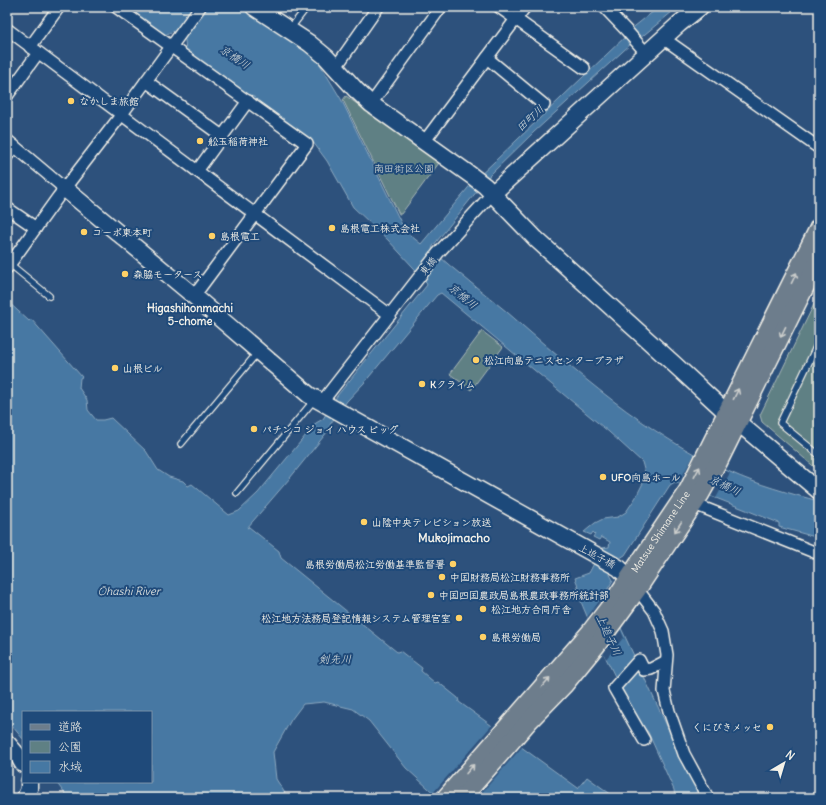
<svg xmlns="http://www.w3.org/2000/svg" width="826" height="805" font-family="Delius,'Klee One',sans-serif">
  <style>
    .green { fill: #5f8084; stroke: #aab8b6 }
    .water { fill: #4678a3; stroke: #8ca8bf }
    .pier { fill: #2d517c }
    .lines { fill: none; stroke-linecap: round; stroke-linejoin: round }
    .lane-casing { stroke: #f4f1e8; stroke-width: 8 }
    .street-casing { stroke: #f4f1e8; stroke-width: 14 }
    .secondary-casing { stroke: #f4f1e8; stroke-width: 19 }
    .primary-casing { stroke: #f4f1e8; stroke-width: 20 }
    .lane { stroke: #1f4a7a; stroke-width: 5.5 }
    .street { stroke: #1f4a7a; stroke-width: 11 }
    .secondary { stroke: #1f4a7a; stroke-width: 16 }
    .primary { stroke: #6d7d8c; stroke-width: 17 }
    .oneway { stroke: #cccecc }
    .poi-dot { fill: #ffd166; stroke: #1f4a7a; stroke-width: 1.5 }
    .labels { text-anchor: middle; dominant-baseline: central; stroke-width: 4; stroke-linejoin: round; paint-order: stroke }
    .poi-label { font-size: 10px; font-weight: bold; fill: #f4f1e8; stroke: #1f4a7a; text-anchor: start }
    .park-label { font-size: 10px; fill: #dee0d9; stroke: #1f4a7a }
    .street-label { font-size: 10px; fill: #f4f1e8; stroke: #1f4a7a }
    .water-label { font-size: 11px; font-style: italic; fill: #dadfde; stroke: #1f4a7a }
    .neighbourhood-label { font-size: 11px; font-weight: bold; fill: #f4f1e8; stroke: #1f4a7a }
    .quarter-label { font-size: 12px; font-weight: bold; fill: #f4f1e8; stroke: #1f4a7a }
  </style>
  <rect width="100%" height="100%" fill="#2d517c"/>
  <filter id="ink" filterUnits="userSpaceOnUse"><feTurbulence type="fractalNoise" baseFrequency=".025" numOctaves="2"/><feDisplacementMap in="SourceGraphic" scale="8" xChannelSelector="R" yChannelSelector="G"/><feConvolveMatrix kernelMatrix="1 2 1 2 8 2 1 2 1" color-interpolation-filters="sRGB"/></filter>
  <g filter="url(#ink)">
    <g class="green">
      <path d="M346,96L439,163L401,214H399L343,100Z"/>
      <path d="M819,294V471L762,422L760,415Z"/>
      <path d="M482,331L503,347L471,390L450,374Z"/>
    </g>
    <path class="water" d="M126,7H242L311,55L318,61L341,99L405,231L421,244L473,182L627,35L630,30L659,7H678L639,39L633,42L534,132L490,175L433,246L432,250C456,272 482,291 507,312C576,372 645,434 730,472C756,484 791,494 819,501V538L779,527V523L678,483L675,482L670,485L625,555L620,558L608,571L613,580L605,594L697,790L694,798H675L674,790L648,732L641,724C616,681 594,636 576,589L579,588L575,578L589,573L602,548L609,547L610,542L601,537L599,540L593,537L595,534L593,532L591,535L584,532L595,523L603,519L618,517L626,512L636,497L643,483L645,473L642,462L609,432L441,293L437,295L364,383L347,401L331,423L328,431L290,478L247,528L249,527L279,551L281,558L397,652L400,651L422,668L421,671L435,683L438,682L458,698L459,702L578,788L587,777L616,798H439L406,768L369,721L353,709L324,702L303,704L291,720L273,752L276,779L288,798H68L56,782H151V712H23V739L7,720V301L29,321L31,319L82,377L80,378L79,388L87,400L88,410L96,420H103L111,418L146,451L158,470L169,477L183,481L188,486L192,484L229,515L239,511L258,493L316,423L323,419L337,396L427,285L425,280L388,240L353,207L327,161L313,142L186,51L185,40L173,31L165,35Z"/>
    <g class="pier">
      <path d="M694,455L730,473L716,498L678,483Z"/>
      <path d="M605,594L625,640L623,638L606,659L587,617Z"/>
      <path d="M493,724L523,746L477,798H436L432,794Z"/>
    </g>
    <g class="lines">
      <defs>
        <g id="lane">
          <path d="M290,29L307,7"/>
          <path d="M10,264L49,296"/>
          <path d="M819,341L780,423L819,455"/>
          <path d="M181,444L258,352"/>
          <path d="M237,493L315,399"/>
        </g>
        <g id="street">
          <path d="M116,7L307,144L194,296"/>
          <path d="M499,7L584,68"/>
          <path d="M604,7L626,30L647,54"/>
          <path d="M7,29L390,315"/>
          <path d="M663,38L819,148"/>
          <path d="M30,47L59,7"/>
          <path d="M487,58L544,105"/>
          <path d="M336,67L378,7"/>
          <path d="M146,81L222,136"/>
          <path d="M7,96L38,53"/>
          <path d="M371,104L441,7"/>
          <path d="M7,140L64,188"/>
          <path d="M424,142L525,7"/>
          <path d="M7,156L14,146"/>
          <path d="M197,171L248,101"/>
          <path d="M7,208L36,228"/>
          <path d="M7,268L58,197L122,114L200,7"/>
          <path d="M321,403L438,253L492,194"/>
          <path d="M694,504L819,554"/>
          <path d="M634,585L654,611L663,631L667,655L664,691L669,711L684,754L708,798"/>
          <path d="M644,740L614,688L639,660L644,670L651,669L666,661"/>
        </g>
        <g id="secondary">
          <path d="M254,7L309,43L326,57L356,90L371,104L472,176L485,186L536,239L674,364L727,413L819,491"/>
          <path d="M64,188L194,296L309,395L619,568L629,578"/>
          <path d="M492,194L679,24L700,7"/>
          <path d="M7,743L19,757L23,764"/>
          <path d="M25,798L29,789V782"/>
        </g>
        <g id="primary">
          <path id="s1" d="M445,798L590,632L610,606L688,490L819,227"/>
          <path d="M462,798L530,720L565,684L596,646L637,590L700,495L719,461L819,259"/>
        </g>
      </defs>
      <use href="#lane" class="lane-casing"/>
      <use href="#street" class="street-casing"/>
      <use href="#secondary" class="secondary-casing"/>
      <use href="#primary" class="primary-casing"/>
      <use href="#lane" class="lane"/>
      <use href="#street" class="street"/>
      <use href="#secondary" class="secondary"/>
      <use href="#primary" class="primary"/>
    </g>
    <defs><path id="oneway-shaft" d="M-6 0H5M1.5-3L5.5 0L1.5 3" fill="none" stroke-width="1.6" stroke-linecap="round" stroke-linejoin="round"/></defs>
    <g class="oneway">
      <use href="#oneway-shaft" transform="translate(794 278) rotate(-64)"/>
      <use href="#oneway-shaft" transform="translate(783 332) rotate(116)"/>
      <use href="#oneway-shaft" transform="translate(736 394) rotate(-64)"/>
      <use href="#oneway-shaft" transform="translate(697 472) rotate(-62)"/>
      <use href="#oneway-shaft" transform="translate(678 527) rotate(123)"/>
      <use href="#oneway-shaft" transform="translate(546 682) rotate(-49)"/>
      <use href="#oneway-shaft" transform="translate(470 769) rotate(-49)"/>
    </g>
  </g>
  <g class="poi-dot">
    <circle cx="71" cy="101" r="4"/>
    <circle cx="200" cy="141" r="4"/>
    <circle cx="332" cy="228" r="4"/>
    <circle cx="84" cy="232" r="4"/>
    <circle cx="212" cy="236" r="4"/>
    <circle cx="125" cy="274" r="4"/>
    <circle cx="476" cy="360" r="4"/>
    <circle cx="115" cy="368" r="4"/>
    <circle cx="422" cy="384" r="4"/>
    <circle cx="254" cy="429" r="4"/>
    <circle cx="603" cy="477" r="4"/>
    <circle cx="364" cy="522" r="4"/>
    <circle cx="453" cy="564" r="4"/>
    <circle cx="442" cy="577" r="4"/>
    <circle cx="431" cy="595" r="4"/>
    <circle cx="483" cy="609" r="4"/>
    <circle cx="459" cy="618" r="4"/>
    <circle cx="483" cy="637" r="4"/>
    <circle cx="770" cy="727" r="4"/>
  </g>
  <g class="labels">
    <g class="poi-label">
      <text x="79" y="101">なかしま旅館</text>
      <text x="208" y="141">舩玉稲荷神社</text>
      <text x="340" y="228">島根電工株式会社</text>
      <text x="92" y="232">コーポ東本町</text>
      <text x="220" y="236">島根電工</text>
      <text x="133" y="274">森脇モータース</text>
      <text x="484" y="360">松江向島テニスセンタープラザ</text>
      <text x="123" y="368">山根ビル</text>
      <text x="430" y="384">Kクライム</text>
      <text x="262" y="429">パチンコ ジョイ ハウス ビッグ</text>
      <text x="611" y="477">UFO向島ホール</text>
      <text x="372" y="522">山陰中央テレビション放送</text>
      <text x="445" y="564" text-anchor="end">島根労働局松江労働基準監督署</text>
      <text x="450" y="577">中国財務局松江財務事務所</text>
      <text x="439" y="595">中国四国農政局島根農政事務所統計部</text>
      <text x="491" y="609">松江地方合同庁舎</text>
      <text x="451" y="618" text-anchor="end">松江地方法務局登記情報システム管理官室</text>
      <text x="491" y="637">島根労働局</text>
      <text x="762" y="727" text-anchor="end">くにびきメッセ</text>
    </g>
    <g class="park-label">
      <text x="404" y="168">南田街区公園</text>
    </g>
    <g class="street-label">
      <text transform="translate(428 266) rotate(-51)">東橋</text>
      <text stroke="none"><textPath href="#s1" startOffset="343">Matsue Shimane Line</textPath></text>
      <text transform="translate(597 556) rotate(28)">上追子橋</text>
    </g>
    <g class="water-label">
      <text transform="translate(235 57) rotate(34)">京橋川</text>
      <text transform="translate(530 118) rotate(-43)">田町川</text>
      <text transform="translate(463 296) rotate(40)">京橋川</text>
      <text transform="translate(725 485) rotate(25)">京橋川</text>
      <text x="129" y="591">Ōhashi River</text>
      <text transform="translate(609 635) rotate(65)">上追子川</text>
      <text x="335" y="659">剣先川</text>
    </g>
    <g class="neighbourhood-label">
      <text x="190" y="308">Higashihonmachi<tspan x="190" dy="13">5-chome</tspan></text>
    </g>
    <g class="quarter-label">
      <text x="454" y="537">Mukojimacho</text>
    </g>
  </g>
  <rect width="826" height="805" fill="none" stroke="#1f4a7a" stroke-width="24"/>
  <rect x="12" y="12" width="802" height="781" fill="none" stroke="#f4f1e8" stroke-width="1.5" filter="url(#ink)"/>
  <rect x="22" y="711" width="130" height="72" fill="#1f4a7a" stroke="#748da6"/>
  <rect x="30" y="724" width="20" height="6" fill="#6d7d8c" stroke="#748da6"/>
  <text x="58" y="731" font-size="12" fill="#f4f1e8">道路</text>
  <rect x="30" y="741" width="20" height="12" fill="#5f8084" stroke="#748da6"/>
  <text x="58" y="751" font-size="12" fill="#f4f1e8">公園</text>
  <rect x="30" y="761" width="20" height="12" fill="#4678a3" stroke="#748da6"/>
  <text x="58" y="771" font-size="12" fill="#f4f1e8">水域</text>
  <g transform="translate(784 763) rotate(38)" stroke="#1f4a7a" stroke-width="3" paint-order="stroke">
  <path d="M0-3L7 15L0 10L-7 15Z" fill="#f4f1e8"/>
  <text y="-6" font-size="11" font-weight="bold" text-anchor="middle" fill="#f4f1e8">N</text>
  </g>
</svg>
